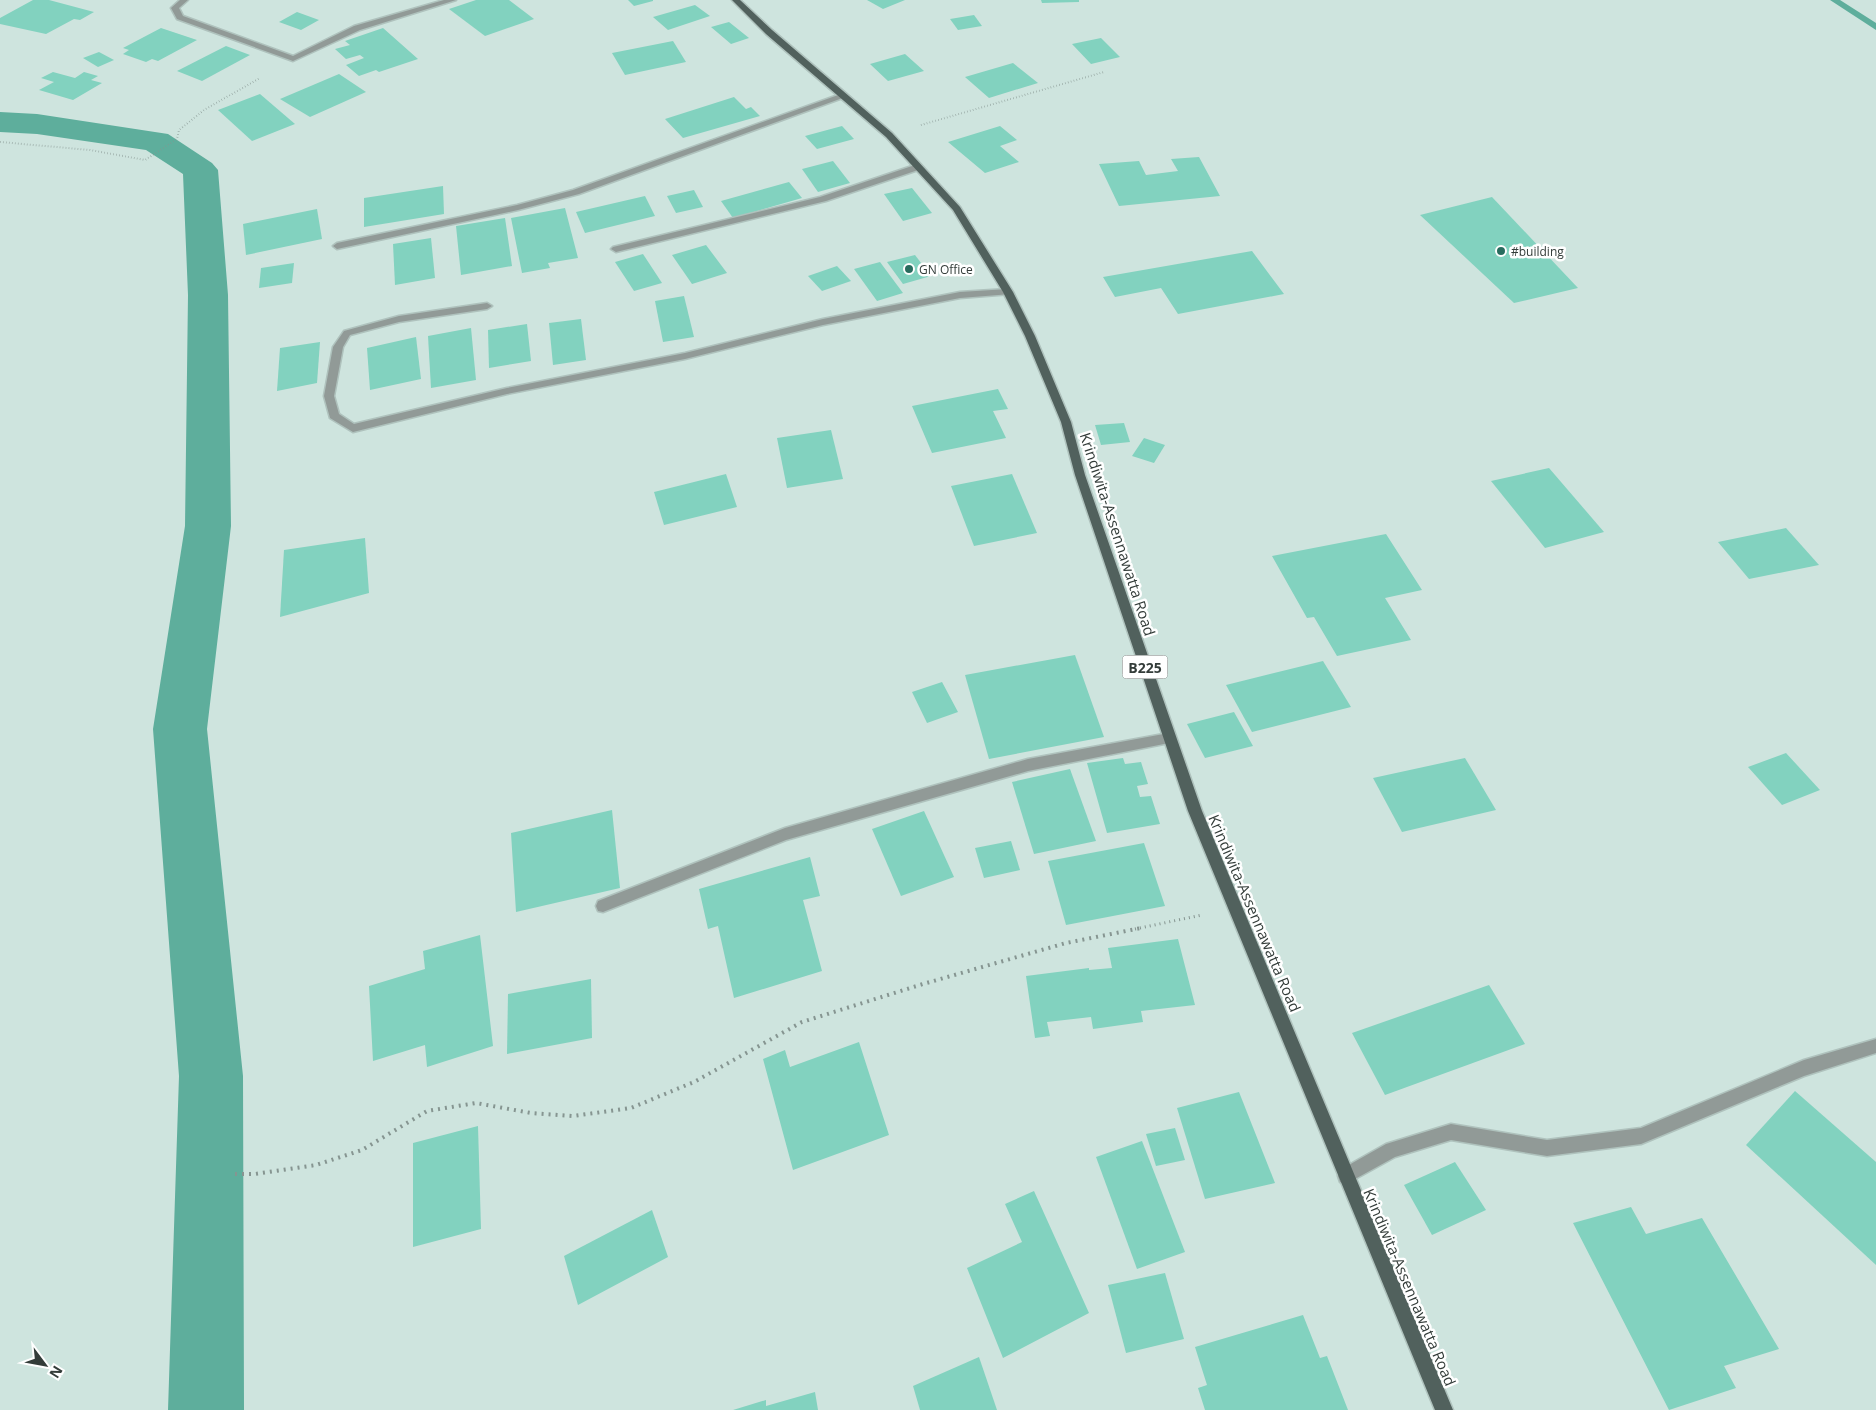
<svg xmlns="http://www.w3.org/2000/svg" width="1876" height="1410" font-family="'Open Sans',sans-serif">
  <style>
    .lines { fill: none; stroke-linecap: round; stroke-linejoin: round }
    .stream { fill: #5eae9c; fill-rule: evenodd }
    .canal { fill: #5eae9c; fill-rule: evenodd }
    .building { fill: #82d2bf }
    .lane-casing { stroke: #afc2bd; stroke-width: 3 }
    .street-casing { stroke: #afc2bd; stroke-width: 3 }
    .primary-casing { stroke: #afc2bd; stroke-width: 3 }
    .path-far2 { stroke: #869591; stroke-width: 2; stroke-dasharray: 0.5 2.5; stroke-linecap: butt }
    .path-far1 { stroke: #869591; stroke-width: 3; stroke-dasharray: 1 4; stroke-linecap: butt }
    .path { stroke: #869591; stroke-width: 4; stroke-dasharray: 2 5; stroke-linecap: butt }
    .lane { fill: #919a97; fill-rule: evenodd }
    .street { fill: #919a97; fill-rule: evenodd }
    .primary { fill: #51615d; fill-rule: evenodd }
    .poi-dot { fill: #286c5e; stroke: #fff; stroke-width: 2 }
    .labels { text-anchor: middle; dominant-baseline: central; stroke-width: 5; stroke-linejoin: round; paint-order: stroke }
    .far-poi-label { font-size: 12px; fill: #333c39; stroke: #fff; text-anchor: start }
    .shield { fill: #fff; stroke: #707674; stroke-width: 1 }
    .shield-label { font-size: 14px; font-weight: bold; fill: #333c39 }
    .street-label { font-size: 15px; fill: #333c39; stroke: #fff }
  </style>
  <rect width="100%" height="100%" fill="#cee4de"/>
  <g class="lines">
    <path class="stream" d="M1830,0H1840L1876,23V30Z"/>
    <path class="canal" d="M0,112L37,114L168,134L212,163L218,170L228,295L231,526L207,729L243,1076L244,1410H168L179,1076L153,729L185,526L188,295L183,174L146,150L37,134L0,132Z"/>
  </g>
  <g class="building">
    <path d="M33,0H49L94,12L80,20L74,19L46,34L0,24V18Z"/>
    <path d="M476,0H509L534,19L485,36L449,9Z"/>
    <path d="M628,0H653V1L634,6Z"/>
    <path d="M867,0H905L883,9Z"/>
    <path d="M1041,0H1079V2L1042,3Z"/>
    <path d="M695,5L710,16L668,30L653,17Z"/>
    <path d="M297,12L319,20L301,30L279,22Z"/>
    <path d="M974,15L982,26L958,30L950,19Z"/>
    <path d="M729,22L749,38L731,44L711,27Z"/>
    <path d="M161,28L197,40L158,61L152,59L146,62L123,54L129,50L123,48Z"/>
    <path d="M383,28L418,59L379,72L376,70L359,76L346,65L364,58L360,55L346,59L335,49L350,45L345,41Z"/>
    <path d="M1101,38L1120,57L1091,64L1072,44Z"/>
    <path d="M673,41L686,62L625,75L612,53Z"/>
    <path d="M226,46L250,55L202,81L177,71Z"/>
    <path d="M99,52L114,60L98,67L83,58Z"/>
    <path d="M905,54L924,71L888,81L870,64Z"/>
    <path d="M1013,63L1038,83L989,98L965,77Z"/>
    <path d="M53,72L75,78L84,72L98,76L91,80L102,83L73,100L39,90L54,82L41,78Z"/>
    <path d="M339,74L366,92L310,117L280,99Z"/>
    <path d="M260,94L295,124L252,141L218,110Z"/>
    <path d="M734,97L746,109L751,107L760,116L683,138L665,119Z"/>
    <path d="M842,126L854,139L817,149L805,136Z"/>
    <path d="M1000,126L1017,140L1000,146L1019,162L985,173L948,142Z"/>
    <path d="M1199,157L1220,196L1119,206L1099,164L1139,161L1146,175L1178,171L1171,159Z"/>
    <path d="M833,161L850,183L818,192L802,169Z"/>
    <path d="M789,182L802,198L733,218L721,201Z"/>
    <path d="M443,186L444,214L364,227V198Z"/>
    <path d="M912,188L932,213L903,221L884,194Z"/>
    <path d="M694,190L703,207L676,213L667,196Z"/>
    <path d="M645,196L655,216L585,233L576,212Z"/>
    <path d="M1492,197L1578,288L1514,303L1420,215Z"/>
    <path d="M565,208L578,258L548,263L550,268L522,273L511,218Z"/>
    <path d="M317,209L322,239L246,255L243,224Z"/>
    <path d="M505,218L512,266L461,275L456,226Z"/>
    <path d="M431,238L435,278L395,285L393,244Z"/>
    <path d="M706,245L727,273L692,284L672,255Z"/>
    <path d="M1252,251L1284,294L1178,314L1161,288L1115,297L1103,277Z"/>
    <path d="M643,254L662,283L634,291L615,262Z"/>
    <path d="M915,255L931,276L903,284L887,262Z"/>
    <path d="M880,262L903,293L877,301L854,269Z"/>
    <path d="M294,263L292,283L259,288L261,268Z"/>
    <path d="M837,266L851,281L822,291L808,276Z"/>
    <path d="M684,296L694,337L663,342L655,301Z"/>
    <path d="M581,319L586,360L553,365L549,323Z"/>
    <path d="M527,324L531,361L489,368L488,330Z"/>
    <path d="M471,328L476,380L431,388L428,336Z"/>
    <path d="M416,337L421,379L370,390L367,348Z"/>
    <path d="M320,342L317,383L277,391L280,348Z"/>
    <path d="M998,389L1008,409L993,411L1006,438L932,453L912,406Z"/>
    <path d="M1124,423L1130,442L1101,445L1095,425Z"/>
    <path d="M831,430L843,479L787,488L777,438Z"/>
    <path d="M1144,438L1165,445L1154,463L1132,456Z"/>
    <path d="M1549,468L1604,532L1545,548L1491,481Z"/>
    <path d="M726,474L737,507L664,525L654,492Z"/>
    <path d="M1012,474L1037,533L974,546L951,486Z"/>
    <path d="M1786,528L1819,565L1749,579L1718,542Z"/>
    <path d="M1386,534L1422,590L1385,598L1411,640L1337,656L1314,617L1307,618L1272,556Z"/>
    <path d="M365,538L369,593L280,617L284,550Z"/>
    <path d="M1075,655L1104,737L989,759L965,675Z"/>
    <path d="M1323,661L1351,707L1252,732L1226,685Z"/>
    <path d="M942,682L958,712L927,723L912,692Z"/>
    <path d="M1234,712L1253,746L1205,758L1187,724Z"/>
    <path d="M1786,753L1820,790L1782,805L1748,767Z"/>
    <path d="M1123,758L1125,764L1141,762L1148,784L1137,786L1140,797L1151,796L1160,824L1107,833L1087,763Z"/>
    <path d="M1465,758L1496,810L1402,832L1373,778Z"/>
    <path d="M1070,769L1096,841L1034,854L1012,782Z"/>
    <path d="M612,810L620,888L516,912L511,833Z"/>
    <path d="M924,811L954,877L901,896L872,829Z"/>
    <path d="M1011,841L1020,870L984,878L975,848Z"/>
    <path d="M1144,843L1165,906L1066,925L1048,861Z"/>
    <path d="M810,857L820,896L803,900L822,971L734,998L718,926L708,929L699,889Z"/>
    <path d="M480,935L493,1046L427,1067L425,1045L373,1061L369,986L425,969L423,951Z"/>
    <path d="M1178,939L1195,1005L1141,1011L1143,1022L1093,1029L1091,1017L1047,1022L1050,1036L1035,1038L1026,976L1089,968V970L1112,968L1108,948Z"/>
    <path d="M591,979L592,1038L507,1054L508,994Z"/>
    <path d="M1489,985L1525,1044L1385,1095L1352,1033Z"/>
    <path d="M859,1042L889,1135L793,1170L763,1059L785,1050L790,1067Z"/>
    <path d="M1795,1091L1876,1162V1265L1746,1145Z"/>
    <path d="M1239,1092L1275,1183L1205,1199L1177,1108Z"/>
    <path d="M478,1126L481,1229L413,1247V1143Z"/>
    <path d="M1175,1128L1185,1160L1156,1166L1146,1134Z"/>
    <path d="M1142,1141L1185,1252L1137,1269L1096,1157Z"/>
    <path d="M1455,1162L1486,1210L1432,1235L1404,1185Z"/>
    <path d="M1034,1191L1089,1313L1003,1358L967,1268L1022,1242L1005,1204Z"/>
    <path d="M1631,1207L1646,1234L1702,1218L1779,1349L1724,1366L1736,1388L1669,1410L1573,1223Z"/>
    <path d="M652,1210L668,1257L578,1305L564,1256Z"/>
    <path d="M1165,1273L1184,1339L1126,1353L1108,1285Z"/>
    <path d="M1303,1315L1320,1358L1327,1356L1348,1410H1205L1198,1388L1207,1385L1195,1347Z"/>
    <path d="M979,1357L997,1410H920L913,1386Z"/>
    <path d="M815,1392L818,1410H733L766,1400V1406Z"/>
  </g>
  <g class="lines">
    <defs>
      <g id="lane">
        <path d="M180,0H188L179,8L183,16L293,56L354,26L444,0H456L360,30L293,61L177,19L171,8Z"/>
        <path d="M918,164L922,167L921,169L826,201L616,252L611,249L613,247L820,197Z"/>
        <path d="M1008,289L1011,290V294L960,298L823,325L685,359L507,394L353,432L330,418L324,396L333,347L344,331L399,316L487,303L492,306L487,309L399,322L350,335L343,347L334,396L339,414L354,424L507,388L685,353L823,319L960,292Z"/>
        <path d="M1169,733L1174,734L1175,738L1174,742L1169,743L1028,771L786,840L603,912L598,911L596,906L598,901L785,828L1028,759Z"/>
        <path d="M1876,1039V1053L1804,1076L1641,1144L1547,1156L1451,1140L1395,1157L1346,1184L1340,1182L1338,1176L1340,1170L1386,1144L1451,1124L1547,1140L1641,1128L1804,1060Z"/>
      </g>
      <path id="street" d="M841,94L848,96L579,194L518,210L337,249L333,246L337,243L517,205L573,190Z"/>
      <path id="primary" d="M732,0H740L772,30L892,133L960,207L1013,292L1035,336L1071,422L1085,475L1202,811L1453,1410H1435L1188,811L1075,475L1061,422L1025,336L1003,292L953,210L886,137L766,34Z"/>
    </defs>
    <use href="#lane" class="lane-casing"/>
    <use href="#street" class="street-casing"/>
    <use href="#primary" class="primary-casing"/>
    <g class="path-far2">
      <path d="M921,125L1104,72"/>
      <path d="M0,142L90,150L145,160L177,139L179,130L204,110L260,78"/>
    </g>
    <path class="path-far1" d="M1135,929L1202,915"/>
    <path class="path" d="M235,1174H255L316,1165L362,1150L427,1111L476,1103L531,1113L573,1116L631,1108L694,1082L802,1022L923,984L1066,943L1141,928"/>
    <use href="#lane" class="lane"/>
    <use href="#street" class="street"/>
    <use href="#primary" class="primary"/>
  </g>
  <g class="poi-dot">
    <circle cx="1501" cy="251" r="5"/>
    <circle cx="909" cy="269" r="5"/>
  </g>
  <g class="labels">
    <g class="far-poi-label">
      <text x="1511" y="251">#building</text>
      <text x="919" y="269">GN Office</text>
    </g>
    <rect class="shield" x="1122.5" y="655.5" width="45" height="23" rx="4"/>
    <g class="shield-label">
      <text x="1145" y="667">B225</text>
    </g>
    <g class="street-label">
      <text transform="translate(1118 534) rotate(72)">Krindiwita-Assennawatta Road</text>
      <text transform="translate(1255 913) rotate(67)">Krindiwita-Assennawatta Road</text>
      <text transform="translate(1410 1287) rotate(67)">Krindiwita-Assennawatta Road</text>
    </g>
  </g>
  <g transform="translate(45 1365) rotate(122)" stroke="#ffffff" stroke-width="4" paint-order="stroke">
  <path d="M0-4L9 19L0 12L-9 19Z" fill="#333c39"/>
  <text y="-8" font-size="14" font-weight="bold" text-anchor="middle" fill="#333c39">N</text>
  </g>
</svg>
